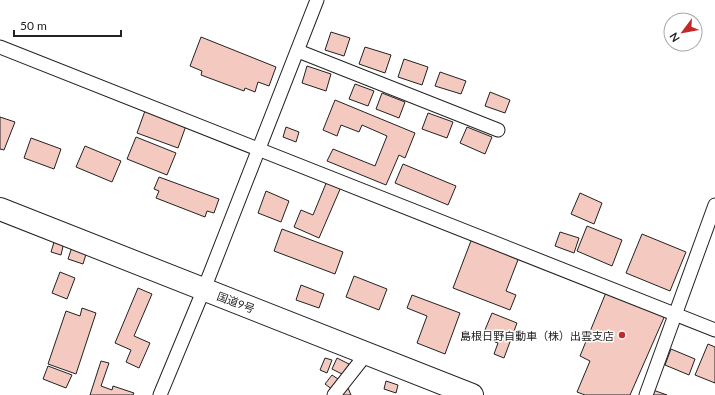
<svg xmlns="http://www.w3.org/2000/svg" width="715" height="395" font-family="Lato,'Noto Sans JP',sans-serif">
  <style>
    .building { fill: #f3c9c0; stroke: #222 }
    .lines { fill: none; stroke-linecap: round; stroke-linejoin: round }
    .street-casing { stroke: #222; stroke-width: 15 }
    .highway-casing { stroke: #222; stroke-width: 24 }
    .street { stroke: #fff; stroke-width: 13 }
    .highway { stroke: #fff; stroke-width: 22 }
    .poi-dot { fill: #c62828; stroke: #fff; stroke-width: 1.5 }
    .labels { text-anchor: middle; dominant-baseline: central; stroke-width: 3; stroke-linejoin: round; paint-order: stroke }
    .street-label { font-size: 11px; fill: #222; stroke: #fff }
    .poi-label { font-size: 11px; fill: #222; stroke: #fff; text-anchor: end }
  </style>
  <rect width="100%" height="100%" fill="#fff"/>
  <g class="building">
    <path d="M331,32L350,38L344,56L325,50Z"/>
    <path d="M201,37L276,67L269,86L258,82L255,92L245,88L244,91L201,75L202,71L190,66Z"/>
    <path d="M365,47L391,55L385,73L359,64Z"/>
    <path d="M404,59L428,67L422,85L398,77Z"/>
    <path d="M307,66L331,74L326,91L302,83Z"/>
    <path d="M440,72L466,81L461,94L435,86Z"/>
    <path d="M355,84L374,91L368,106L349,99Z"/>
    <path d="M490,92L510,100L505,113L485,106Z"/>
    <path d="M382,93L405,102L399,118L376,109Z"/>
    <path d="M335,100L415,133L405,158L399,155L386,185L327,161L333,149L375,166L387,136L362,125L359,132L341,125L337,136L323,130Z"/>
    <path d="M146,108L187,123L178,148L137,133Z"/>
    <path d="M428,113L453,122L447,138L422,129Z"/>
    <path d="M0,117L15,122L4,150L0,149Z"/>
    <path d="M286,127L299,132L296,142L283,137Z"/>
    <path d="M467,127L492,137L485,154L460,143Z"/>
    <path d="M136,137L176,153L167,175L127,159Z"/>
    <path d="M31,138L61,149L54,169L24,158Z"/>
    <path d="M85,146L121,161L112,182L76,167Z"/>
    <path d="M403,164L456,186L448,205L395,183Z"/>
    <path d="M159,177L219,199L214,213L207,211L205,217L156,198L159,191L154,189Z"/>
    <path d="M327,181L341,187L319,238L294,227L301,210L313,215Z"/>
    <path d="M266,191L289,201L281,222L258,213Z"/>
    <path d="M580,193L602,203L594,224L571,214Z"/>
    <path d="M587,226L622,240L612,266L577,251Z"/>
    <path d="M282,229L343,252L335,274L274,251Z"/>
    <path d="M560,232L579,238L574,253L555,246Z"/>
    <path d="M474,233L521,252L506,291L516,295L510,310L453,288Z"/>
    <path d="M642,234L686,252L670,291L626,273Z"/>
    <path d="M55,239L64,242L61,255L51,252Z"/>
    <path d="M72,247L87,251L83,264L68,259Z"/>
    <path d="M60,272L75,278L67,299L52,293Z"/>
    <path d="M354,276L387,289L379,310L346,297Z"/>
    <path d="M301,285L324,294L319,308L296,300Z"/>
    <path d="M138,288L152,294L134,336L150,343L139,368L126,362L131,350L115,343Z"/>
    <path d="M607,290L666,313L630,395H585L577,392L590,361L580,356Z"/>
    <path d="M412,295L460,313L445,354L417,343L427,316L407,308Z"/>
    <path d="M82,308L96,313L76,374L48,364L66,311L80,316Z"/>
    <path d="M492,313L517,323L504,358L494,354L498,343L482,337Z"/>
    <path d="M708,344L715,347V383L695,375Z"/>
    <path d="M671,349L695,359L689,375L665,365Z"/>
    <path d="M325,358L332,360L327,373L320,370Z"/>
    <path d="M337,358L349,364L344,375L332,369Z"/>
    <path d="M101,361L109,363L101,386L112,390L113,386L134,393L133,395H90Z"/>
    <path d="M48,366L72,375L66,388L43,379Z"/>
    <path d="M332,375L341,381L333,390L325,384Z"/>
    <path d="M386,381L398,385L396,393L384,389Z"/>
    <path d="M348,388L351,395H342L340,393Z"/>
    <path d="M653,390L667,395H652Z"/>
  </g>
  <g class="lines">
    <defs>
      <g id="street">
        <path d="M0,47L715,330"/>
        <path d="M298,51L498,130"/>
        <path d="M160,395L204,289L317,0"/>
        <path d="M334,395L367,353"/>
        <path d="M646,395L715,205"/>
      </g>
      <path id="highway" d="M0,209L472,395"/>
    </defs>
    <use href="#street" class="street-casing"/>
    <use href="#highway" class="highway-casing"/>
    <use href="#street" class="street"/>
    <use href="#highway" class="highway"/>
  </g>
  <circle class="poi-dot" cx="622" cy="335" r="4"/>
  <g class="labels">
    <g class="street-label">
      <text transform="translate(236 302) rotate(21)">国道9号</text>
    </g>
    <g class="poi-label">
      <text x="614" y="335">島根日野自動車（株）出雲支店</text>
    </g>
  </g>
  <g transform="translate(683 32) rotate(238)"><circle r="19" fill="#ffffff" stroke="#a7a7a7"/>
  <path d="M0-3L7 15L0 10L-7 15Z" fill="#c62828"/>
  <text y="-6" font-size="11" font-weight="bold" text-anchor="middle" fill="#222222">N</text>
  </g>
  <path d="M14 30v6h107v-6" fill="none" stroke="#222222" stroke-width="2"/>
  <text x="20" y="30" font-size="12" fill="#222222" stroke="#ffffff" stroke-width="3" paint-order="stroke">50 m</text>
</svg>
